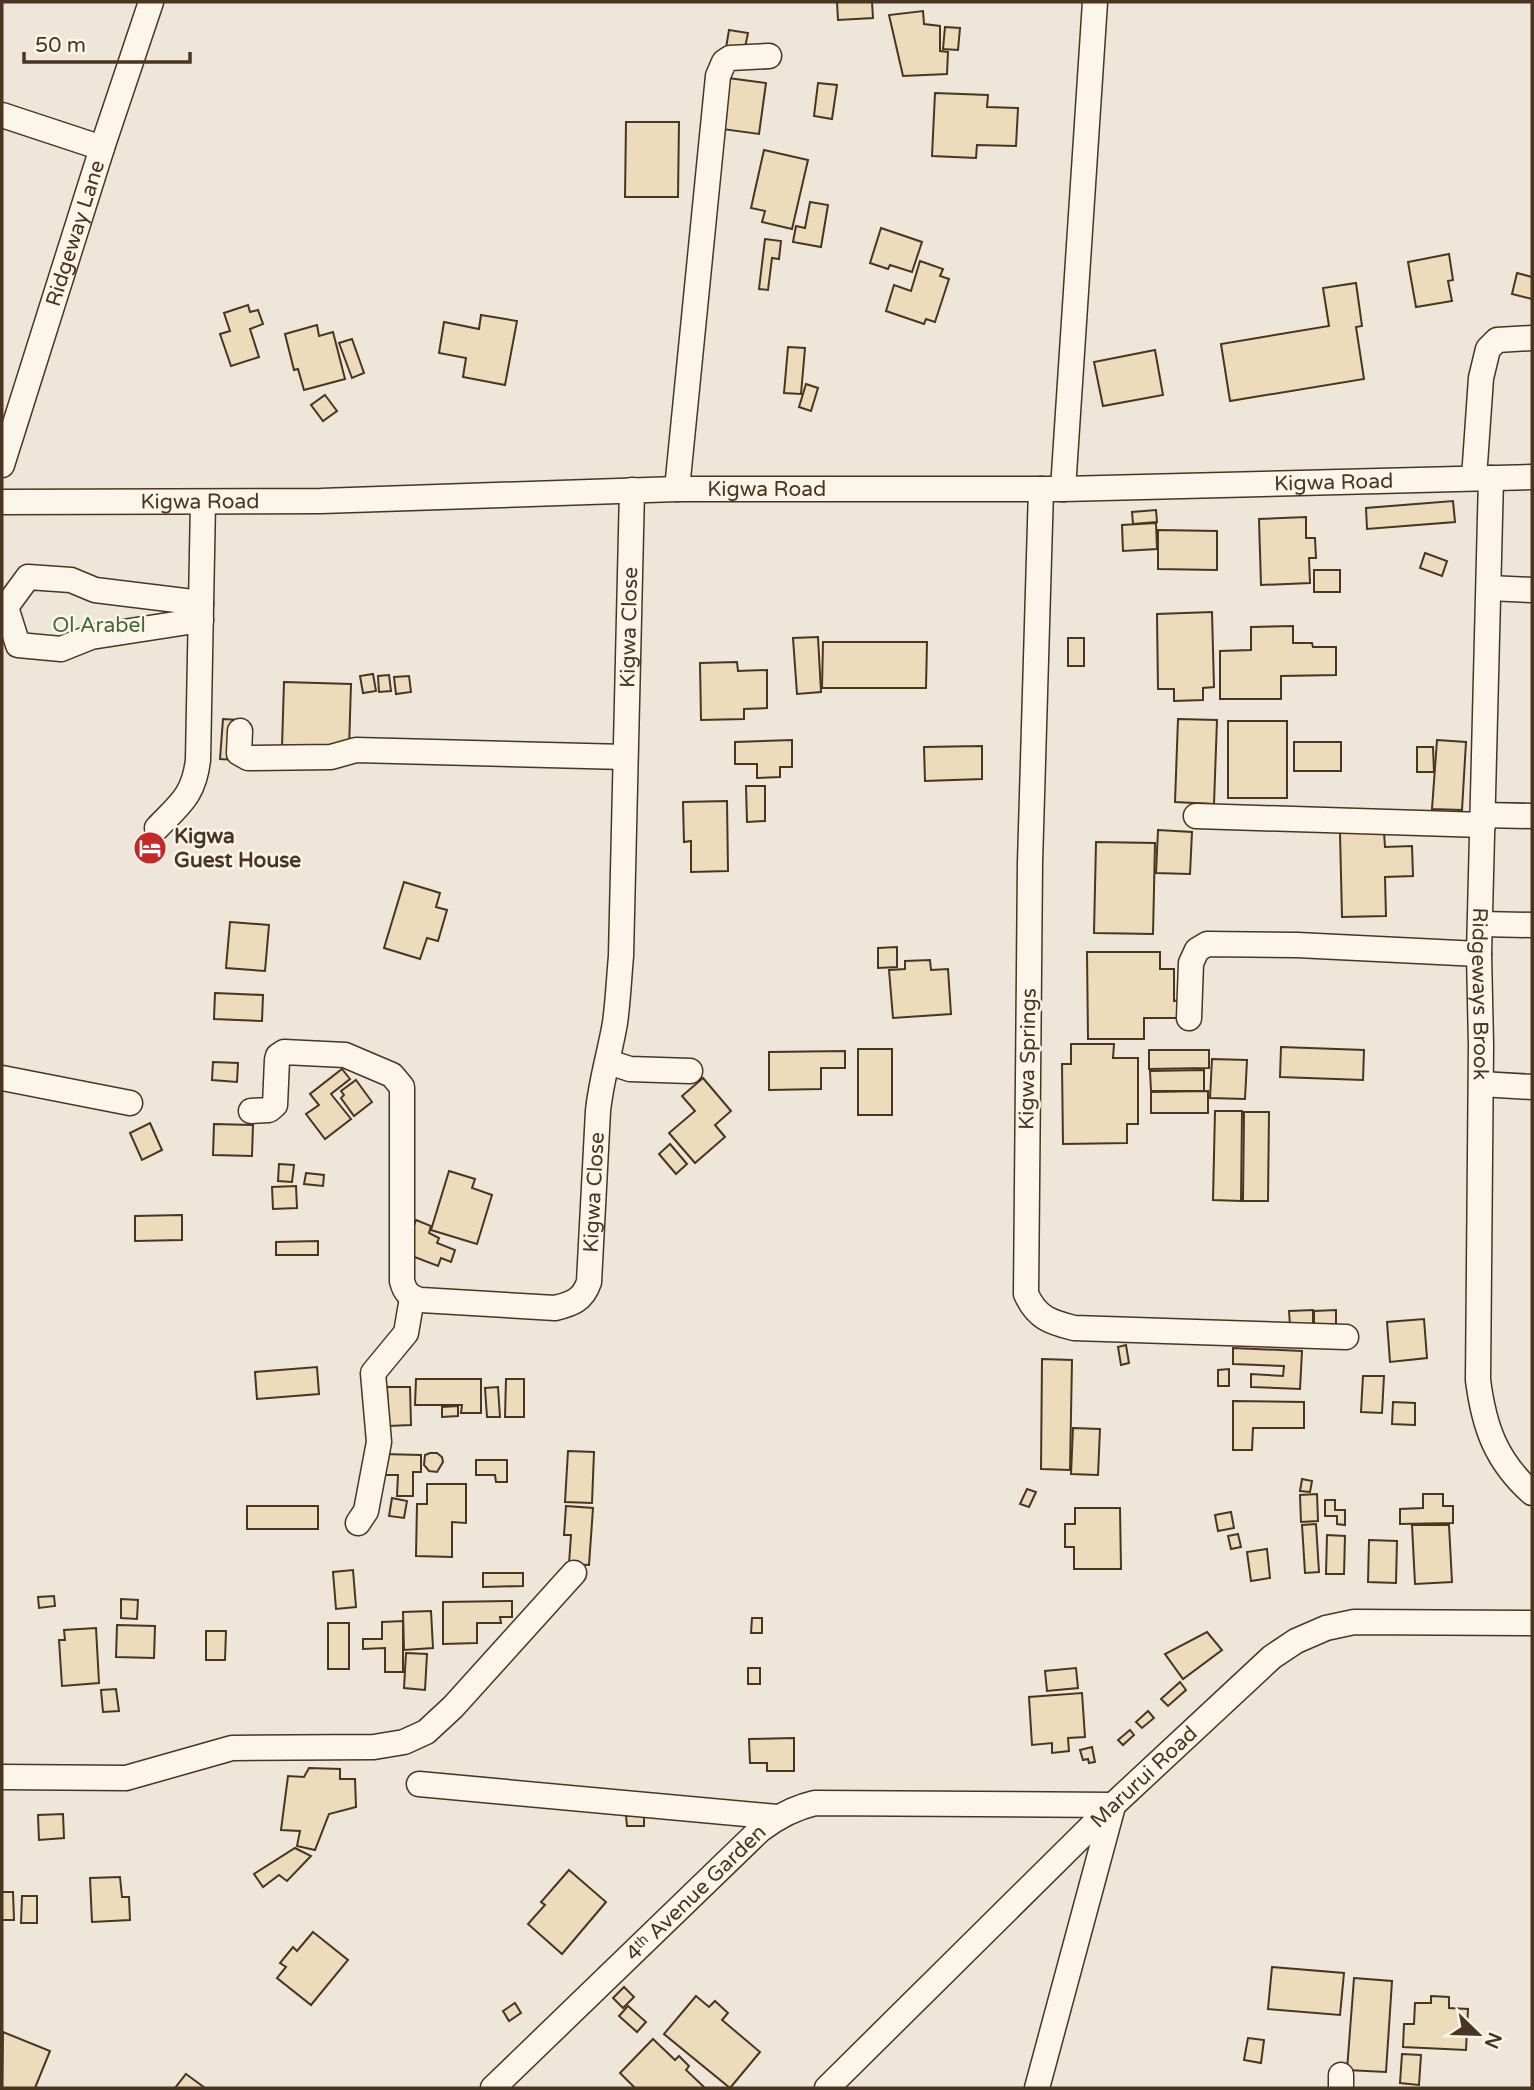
<svg xmlns="http://www.w3.org/2000/svg" width="1534" height="2090" font-family="'Varela Round',sans-serif">
  <style>
    .green { fill: #ede6d9; stroke: #887966; stroke-width: 2 }
    .building { fill: #ecdcbc; stroke: #4a3520; stroke-width: 2 }
    .lines { fill: none; stroke-linecap: round; stroke-linejoin: round }
    .minor-casing { stroke: #4a3520; stroke-width: 27 }
    .minor { stroke: #fbf6e9; stroke-width: 24 }
    .labels { text-anchor: middle; dominant-baseline: central; stroke-width: 5; stroke-linejoin: round; paint-order: stroke }
    .street-label { font-size: 21px; fill: #4a3520; stroke: #fbf6e9 }
    .park-label { font-size: 21px; fill: #436837; stroke: #fbf6e9 }
    .poi-label { font-size: 21px; font-weight: bold; fill: #4a3520; stroke: #fbf6e9; text-anchor: start }
  </style>
  <rect width="100%" height="100%" fill="#fbf6e9"/>
  <rect class="green" x="2" y="2" width="1530" height="2086"/>
  <g class="building">
    <path d="M837,2H872L873,18L838,20Z"/>
    <path d="M923,11L924,24L940,26V51L948,52L947,74L903,76L889,15Z"/>
    <path d="M945,27L960,28L958,50L943,49Z"/>
    <path d="M729,30L748,33L744,52L726,48Z"/>
    <path d="M728,78L766,83L759,134L722,129Z"/>
    <path d="M818,83L837,85L832,119L814,116Z"/>
    <path d="M935,93L988,95L987,107L1018,108L1016,146L977,145L976,158L932,156Z"/>
    <path d="M626,122H679L678,197H625Z"/>
    <path d="M764,150L808,160L792,229L762,222L765,211L751,208Z"/>
    <path d="M810,202L828,205L821,247L793,242L796,226L805,228Z"/>
    <path d="M881,228L922,242L912,272L890,265L888,269L870,263Z"/>
    <path d="M765,239L781,241L779,259L772,258L768,290L759,289Z"/>
    <path d="M1449,254L1453,280L1448,281L1452,301L1416,307L1408,262Z"/>
    <path d="M920,261L943,269L940,276L949,279L935,322L926,319L924,324L886,311L894,285L911,291Z"/>
    <path d="M1517,273L1532,277V299L1512,294Z"/>
    <path d="M1356,283L1362,326L1356,327L1364,379L1230,401L1221,344L1329,326L1323,288Z"/>
    <path d="M248,305L250,312L258,310L263,324L250,329L259,357L231,366L220,334L230,331L224,313Z"/>
    <path d="M481,315L517,321L505,385L463,377L466,358L439,353L444,322L479,329Z"/>
    <path d="M317,325L319,336L333,332L345,379L304,390L298,369L294,370L285,334Z"/>
    <path d="M352,339L364,373L352,378L339,343Z"/>
    <path d="M788,347L805,348L801,394L784,393Z"/>
    <path d="M1155,350L1163,395L1103,406L1094,362Z"/>
    <path d="M806,384L818,388L811,411L799,407Z"/>
    <path d="M325,395L337,411L323,421L311,405Z"/>
    <path d="M1453,501L1455,522L1367,529L1366,508Z"/>
    <path d="M1156,510L1157,522L1133,524L1132,512Z"/>
    <path d="M1306,517V538H1315L1316,558H1309L1310,583L1261,585L1259,519Z"/>
    <path d="M1156,523L1157,549L1123,551L1122,525Z"/>
    <path d="M1158,530L1217,531V570L1158,569Z"/>
    <path d="M1425,553L1447,561L1442,576L1420,568Z"/>
    <rect x="1314" y="570" width="26" height="22"/>
    <path d="M1212,612L1214,687L1203,688V700L1174,701V689H1158L1157,614Z"/>
    <path d="M1293,626V643H1312L1313,647H1336V675L1281,676V699H1220V651L1251,650V627Z"/>
    <path d="M818,637L821,692L797,694L793,638Z"/>
    <rect x="1068" y="638" width="16" height="28"/>
    <path d="M823,642H927L926,688H822Z"/>
    <path d="M737,662L738,671L767,670V708L744,709V719L701,720L700,663Z"/>
    <path d="M373,674L376,691L363,693L360,676Z"/>
    <path d="M389,675L391,691L379,692L378,676Z"/>
    <path d="M409,676L411,692L396,694L394,677Z"/>
    <path d="M284,682L351,684L349,749L282,747Z"/>
    <path d="M223,719L239,720L236,760L220,759Z"/>
    <path d="M1178,719L1217,720L1214,804L1175,802Z"/>
    <rect x="1228" y="721" width="59" height="77"/>
    <path d="M792,740V767H780V777L757,778V764H735V742Z"/>
    <path d="M1437,740L1466,742L1462,810L1432,809Z"/>
    <rect x="1294" y="742" width="47" height="29"/>
    <path d="M982,746V779L925,781L924,747Z"/>
    <path d="M1417,747H1433L1434,772H1417Z"/>
    <path d="M746,786H765V821L747,822Z"/>
    <path d="M727,801L728,871L691,872V841L684,842L683,802Z"/>
    <path d="M1158,830L1192,832L1190,874L1156,873Z"/>
    <path d="M1384,832L1385,847L1412,846L1413,876L1385,877L1386,916L1342,917L1340,833Z"/>
    <path d="M1096,842L1155,843L1153,934L1094,933Z"/>
    <path d="M404,882L440,893L436,907L447,910L438,941L427,938L420,959L384,948Z"/>
    <path d="M230,922L269,925L265,971L226,968Z"/>
    <path d="M897,947V967L878,968V948Z"/>
    <path d="M1087,952H1160V969H1174V1001L1179,1000V1018H1144V1039H1088Z"/>
    <path d="M930,960L931,970L948,969L951,1014L893,1018L889,970L905,969V961Z"/>
    <path d="M215,993L263,995L262,1021L214,1019Z"/>
    <path d="M1071,1044H1114L1113,1058H1138V1124H1127V1143L1063,1144L1062,1064H1071Z"/>
    <path d="M1281,1047L1364,1050L1363,1080L1280,1077Z"/>
    <rect x="858" y="1049" width="34" height="66"/>
    <path d="M1149,1050H1209V1068L1149,1069Z"/>
    <path d="M845,1051V1068H821V1089L769,1090V1052Z"/>
    <path d="M1212,1059L1247,1060L1245,1099L1210,1098Z"/>
    <path d="M213,1062L238,1063L237,1082L212,1080Z"/>
    <path d="M342,1069L350,1079L331,1094L351,1119L325,1139L306,1114L319,1105L310,1094Z"/>
    <path d="M1204,1070V1091H1151L1150,1071Z"/>
    <path d="M703,1078L731,1111L715,1125L725,1137L695,1163L669,1133L695,1111L682,1096Z"/>
    <path d="M356,1080L372,1102L354,1116L341,1098L344,1095L341,1091Z"/>
    <path d="M1208,1091V1113H1151V1092Z"/>
    <path d="M1215,1111H1242L1241,1201L1213,1200Z"/>
    <path d="M1244,1112H1269L1268,1201H1243Z"/>
    <path d="M150,1123L162,1150L142,1160L130,1133Z"/>
    <path d="M214,1124L253,1125L252,1156L213,1155Z"/>
    <path d="M670,1144L687,1164L676,1174L659,1154Z"/>
    <path d="M279,1164L294,1165L292,1182L278,1181Z"/>
    <path d="M449,1171L475,1179L472,1188L492,1195L477,1244L431,1230Z"/>
    <path d="M306,1173L324,1175L323,1186L304,1184Z"/>
    <path d="M296,1186L297,1208L273,1209L272,1187Z"/>
    <path d="M182,1215V1240L135,1241V1216Z"/>
    <path d="M416,1220L431,1226L429,1233L439,1238L437,1243L455,1250L451,1262L441,1258L438,1266L404,1253Z"/>
    <path d="M318,1241V1255H276V1242Z"/>
    <path d="M1313,1310V1325L1290,1326L1289,1311Z"/>
    <path d="M1336,1310V1324H1314V1311Z"/>
    <path d="M1424,1319L1427,1358L1390,1362L1387,1322Z"/>
    <path d="M1126,1345L1129,1363L1121,1365L1118,1347Z"/>
    <path d="M1233,1348L1302,1351L1300,1389L1251,1387V1374L1283,1376L1284,1366L1233,1364Z"/>
    <path d="M1042,1359L1072,1360L1070,1470L1041,1469Z"/>
    <path d="M317,1367L319,1394L257,1399L255,1372Z"/>
    <path d="M1229,1369V1386H1218V1370Z"/>
    <path d="M1363,1376H1384L1382,1413L1361,1412Z"/>
    <path d="M416,1379H481V1413H461L462,1405H415Z"/>
    <path d="M506,1379H524V1417H505Z"/>
    <path d="M387,1387H410L411,1425L388,1426Z"/>
    <path d="M498,1387L500,1417H487L485,1388Z"/>
    <path d="M1233,1401L1304,1402V1428H1253L1252,1450H1233Z"/>
    <path d="M1393,1402L1415,1403V1425L1392,1424Z"/>
    <path d="M458,1406V1416L442,1417V1407Z"/>
    <path d="M1073,1428L1100,1429L1098,1475L1071,1474Z"/>
    <path d="M568,1451L594,1452L592,1503L565,1502Z"/>
    <path d="M430,1453H437L442,1457L443,1462L437,1472L429,1471L424,1465L425,1455Z"/>
    <path d="M382,1454L421,1455V1472H413V1496H397L398,1475H382Z"/>
    <path d="M476,1460H507V1482H496L495,1475H476Z"/>
    <path d="M1302,1479L1312,1481L1310,1492L1300,1491Z"/>
    <path d="M427,1484H466V1523L452,1522V1557L416,1556L417,1504H427Z"/>
    <path d="M1027,1489L1036,1492L1029,1507L1020,1504Z"/>
    <path d="M1317,1494L1318,1521L1301,1522L1300,1495Z"/>
    <path d="M1423,1494H1443V1506H1453V1523L1400,1524V1509L1423,1508Z"/>
    <path d="M392,1498L407,1501L404,1518L389,1516Z"/>
    <path d="M1325,1500H1335V1510H1345V1525L1337,1524V1516H1325Z"/>
    <rect x="247" y="1506" width="71" height="23"/>
    <path d="M566,1506L593,1508L589,1565L569,1564L571,1535H564Z"/>
    <path d="M1075,1508H1120L1121,1569H1074V1547H1065V1524H1075Z"/>
    <path d="M1231,1512L1234,1528L1218,1531L1215,1515Z"/>
    <path d="M1316,1524L1319,1572L1305,1573L1302,1525Z"/>
    <path d="M1412,1525H1449L1452,1582L1415,1584Z"/>
    <path d="M1238,1534L1241,1547L1231,1549L1228,1536Z"/>
    <path d="M1327,1535L1345,1536L1344,1574H1326Z"/>
    <path d="M1369,1540L1397,1541L1396,1583L1368,1582Z"/>
    <path d="M1267,1549L1270,1578L1251,1581L1247,1552Z"/>
    <path d="M353,1570L356,1607L336,1609L333,1572Z"/>
    <path d="M483,1573H523V1586L483,1587Z"/>
    <path d="M54,1596L55,1606L39,1608L38,1597Z"/>
    <path d="M121,1599L138,1600L137,1619L121,1618Z"/>
    <path d="M512,1601V1617H500L501,1623H477V1643L443,1644V1602Z"/>
    <path d="M431,1611L433,1648L404,1650L403,1612Z"/>
    <path d="M752,1618H762V1633H751Z"/>
    <path d="M403,1621V1672H385V1648L363,1649V1639H382V1622Z"/>
    <rect x="328" y="1623" width="21" height="46"/>
    <path d="M117,1625L155,1626L154,1658L116,1657Z"/>
    <path d="M96,1628L99,1683L62,1686L59,1640H65L64,1630Z"/>
    <path d="M206,1631H226L225,1660H206Z"/>
    <path d="M1207,1632L1222,1650L1183,1679L1165,1654Z"/>
    <path d="M406,1653L427,1654L425,1690L404,1688Z"/>
    <rect x="748" y="1668" width="12" height="16"/>
    <path d="M1076,1668L1078,1688L1047,1691L1045,1671Z"/>
    <path d="M1180,1682L1186,1690L1168,1706L1161,1699Z"/>
    <path d="M116,1689L119,1711L103,1712L101,1690Z"/>
    <path d="M1082,1693L1085,1737L1068,1738L1069,1751L1052,1753V1743L1032,1745L1029,1697Z"/>
    <path d="M1148,1711L1154,1718L1142,1728L1136,1722Z"/>
    <path d="M1130,1730L1134,1735L1123,1745L1118,1740Z"/>
    <path d="M794,1738V1771H767V1763H750L749,1739Z"/>
    <path d="M1092,1747L1095,1762L1089,1763L1088,1759L1083,1760L1080,1750Z"/>
    <path d="M309,1768L340,1769V1779H355L356,1807L329,1814L315,1850L297,1846L300,1831L281,1830L288,1776L304,1777Z"/>
    <path d="M63,1814L64,1838L39,1840L38,1815Z"/>
    <path d="M644,1815V1826H627L626,1816Z"/>
    <path d="M295,1848L311,1856L287,1881L279,1875L263,1887L254,1874Z"/>
    <path d="M569,1870L606,1902L562,1954L528,1924L545,1905L541,1902Z"/>
    <path d="M120,1877L122,1897H129L130,1920L92,1922L90,1878Z"/>
    <path d="M2,1892H13L14,1920H2Z"/>
    <path d="M22,1896H37V1923H21Z"/>
    <path d="M313,1932L348,1960L311,2005L277,1978L286,1967L280,1963L293,1947L297,1951Z"/>
    <path d="M1272,1967L1344,1973L1340,2015L1268,2009Z"/>
    <path d="M1354,1978L1392,1981L1386,2072L1347,2070Z"/>
    <path d="M624,1987L634,1997L623,2008L613,1998Z"/>
    <path d="M696,1996L709,2007L715,2001L728,2013L722,2020L760,2052L730,2088L664,2034Z"/>
    <path d="M1431,1996L1449,1997V2008L1468,2009L1466,2050L1403,2047L1404,2024H1414L1415,2003H1431Z"/>
    <path d="M515,2003L521,2013L509,2021L503,2011Z"/>
    <path d="M628,2006L646,2022L637,2032L619,2016Z"/>
    <path d="M3,2032L50,2051L35,2088H2Z"/>
    <path d="M1248,2038L1264,2040L1261,2063L1244,2060Z"/>
    <path d="M653,2039L675,2060L679,2056L689,2066L686,2070L705,2088H635L620,2073Z"/>
    <path d="M1402,2054L1421,2055L1419,2085L1400,2083Z"/>
    <path d="M186,2074L205,2088H175Z"/>
  </g>
  <g class="lines">
    <defs>
      <g id="minor">
        <path d="M2,115L102,148"/>
        <path id="s1" d="M2,465L102,148L151,2"/>
        <path d="M1474,478L1481,378L1488,349L1497,340L1532,338"/>
        <path id="s2" d="M1491,478L1479,954L1481,1045L1478,1380C1484,1427 1496,1461 1532,1493"/>
        <path d="M677,489L718,76L724,62L730,58L769,56"/>
        <path d="M1041,489L1030,863L1026,1294C1037,1318 1050,1322 1074,1328L1346,1337"/>
        <path d="M1063,489L1095,2"/>
        <path id="s3" d="M2,502L321,501L677,489H1063L1532,477"/>
        <path d="M1489,588L1532,590"/>
        <path d="M201,620L91,637L61,649L18,645L6,607L28,577L71,580L95,590L201,603"/>
        <path d="M240,731L239,753L248,758L331,757L356,750L625,757"/>
        <path d="M1483,815L1532,816"/>
        <path d="M1196,816L1483,825"/>
        <path d="M157,828C180,804 194,795 198,760L203,502"/>
        <path d="M1481,924L1532,925"/>
        <path d="M1189,1018L1191,963L1197,950L1207,944L1297,945L1479,954"/>
        <path d="M608,1062L630,1069L690,1071"/>
        <path d="M2,1078L130,1103"/>
        <path d="M1481,1084L1532,1087"/>
        <path id="s4" d="M251,1111L269,1110L275,1105L277,1060L278,1056L284,1052L345,1055L392,1075L402,1087V1281C405,1293 410,1297 421,1300L555,1308C572,1304 583,1300 589,1282L598,1111C601,1081 610,1052 615,1023C618,1001 619,978 621,956L632,490"/>
        <path d="M358,1523L366,1511L379,1442L373,1373L406,1333L412,1298"/>
        <path d="M2,1777L126,1778L232,1748L374,1747L404,1742L426,1732L453,1707L574,1573"/>
        <path d="M419,1784L777,1817"/>
        <path d="M493,2088L760,1830C777,1817 793,1808 815,1803L1113,1805"/>
        <path id="s5" d="M827,2088L1113,1805L1272,1657L1296,1641L1326,1628L1354,1622L1532,1623"/>
        <path d="M1037,2088L1113,1806"/>
        <path d="M1341,2088V2075"/>
      </g>
    </defs>
    <use href="#minor" class="minor-casing"/>
    <use href="#minor" class="minor"/>
  </g>
  <defs>
    <symbol id="hotel-disc" viewBox="-11 -11 22 22"><circle r="9.5" fill="#c62828" stroke="#fbf6e9"/><path d="M-6-4.5h1.5V1H6V5H4.5V3h-9V5H-6ZM-4 0a1.8 1.8 0 1 1 3.6 0ZM.5 0V-2.5h3Q6-2.5 6 0Z" fill="#fff"/></symbol>
  </defs>
  <g fill-rule="evenodd">
    <use href="#hotel-disc" x="131" y="829" width="38" height="38"/>
  </g>
  <g class="labels">
    <g class="street-label">
      <text stroke="none"><textPath href="#s1" startOffset="243">Ridgeway Lane</textPath></text>
      <text stroke="none"><textPath href="#s3" startOffset="1332">Kigwa Road</textPath></text>
      <text stroke="none"><textPath href="#s3" startOffset="765">Kigwa Road</textPath></text>
      <text stroke="none"><textPath href="#s3" startOffset="198">Kigwa Road</textPath></text>
      <text stroke="none"><textPath href="#s4" startOffset="1269">Kigwa Close</textPath></text>
      <text stroke="none"><textPath href="#s2" startOffset="516">Ridgeways Brook</textPath></text>
      <text transform="translate(1028 1059) rotate(-89)">Kigwa Springs</text>
      <text stroke="none"><textPath href="#s4" startOffset="702">Kigwa Close</textPath></text>
      <text stroke="none"><textPath href="#s5" startOffset="444">Marurui Road</textPath></text>
      <text transform="translate(696 1893) rotate(-44)">4ᵗʰ Avenue Garden</text>
    </g>
    <g class="park-label">
      <text x="99" y="625">Ol Arabel</text>
    </g>
    <g class="poi-label">
      <text x="174" y="836">Kigwa<tspan x="174" dy="24">Guest House</tspan></text>
    </g>
  </g>
  <rect width="1534" height="2090" fill="none" stroke="#4a3520" stroke-width="7"/>
  <g transform="translate(1478 2034) rotate(113)" stroke="#fbf6e9" stroke-width="5" paint-order="stroke">
  <path d="M0-5L12 26L0 18L-12 26Z" fill="#4a3520"/>
  <text y="-10" font-size="19" font-weight="bold" text-anchor="middle" fill="#4a3520">N</text>
  </g>
  <path d="M24 52v10h166v-10" fill="none" stroke="#4a3520" stroke-width="3.5"/>
  <text x="35" y="52" font-size="21" fill="#4a3520" stroke="#fbf6e9" stroke-width="5" paint-order="stroke">50 m</text>
</svg>
